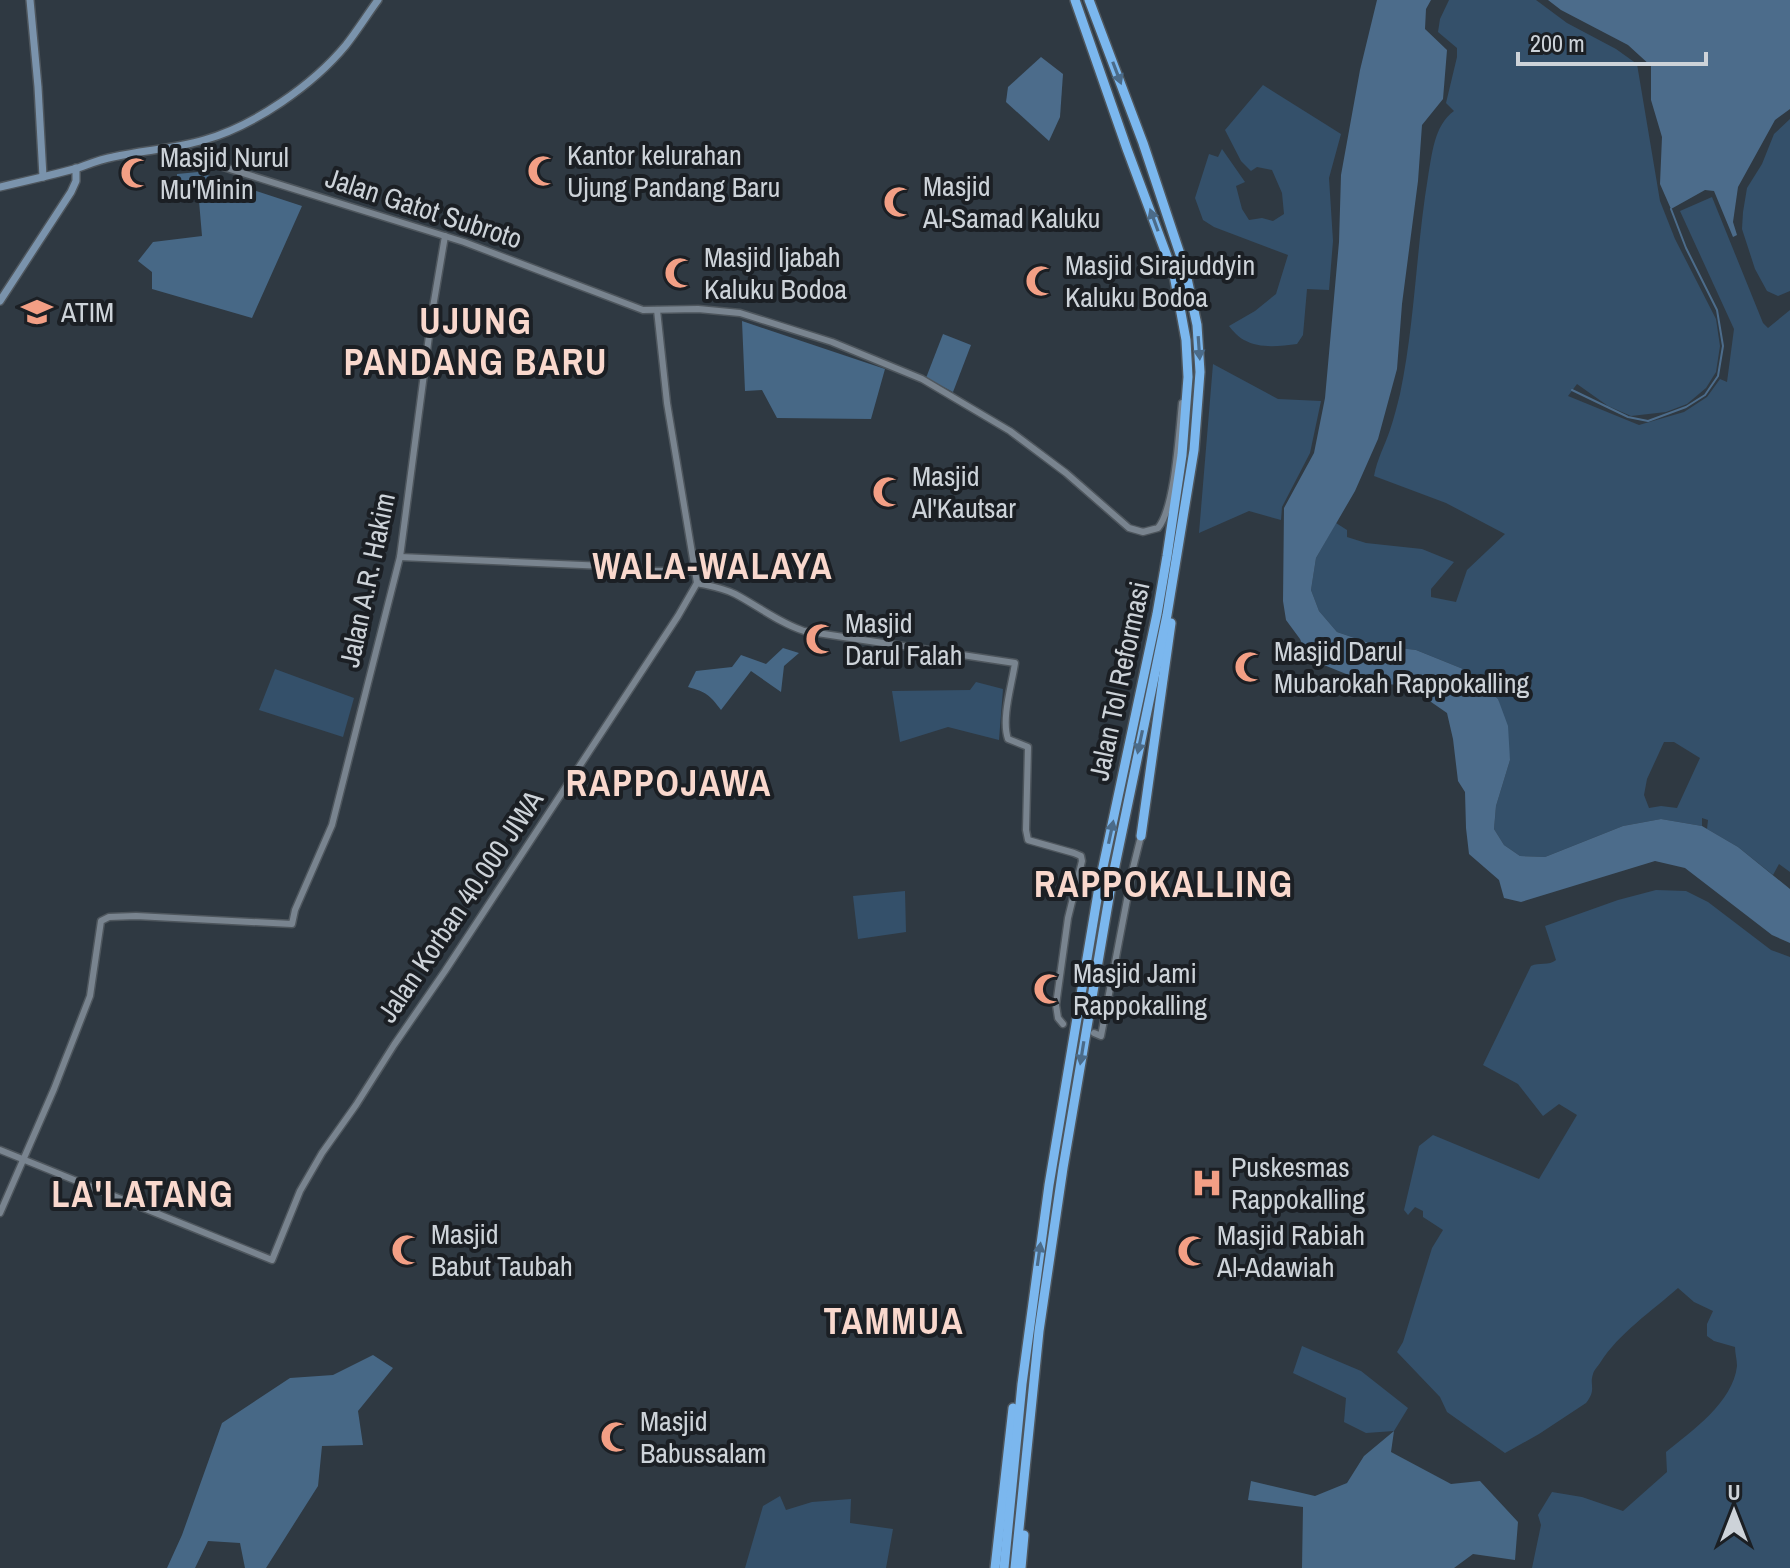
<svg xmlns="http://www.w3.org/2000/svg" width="1790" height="1568" font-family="'Archivo Narrow',sans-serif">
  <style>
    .green { fill: #34506a; fill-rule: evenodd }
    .forest { fill: #476886 }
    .water { fill: #4c6c8b }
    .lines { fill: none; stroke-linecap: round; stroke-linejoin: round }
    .stream { stroke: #4c6c8b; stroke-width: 2 }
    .tertiary-casing { stroke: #4e565d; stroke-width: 9 }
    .secondary-casing { stroke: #4e565d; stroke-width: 10 }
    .motorway-casing { stroke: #4e565d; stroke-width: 12 }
    .tertiary { stroke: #79848f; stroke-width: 6 }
    .secondary { stroke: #7a93ac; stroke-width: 7 }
    .motorway { stroke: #7bb7ee; stroke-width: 9 }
    .oneway { fill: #4b6b89 }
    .labels { text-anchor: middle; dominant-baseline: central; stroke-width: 8; stroke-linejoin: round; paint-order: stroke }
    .poi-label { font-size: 28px; fill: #cdd3d9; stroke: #1b1f24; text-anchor: start }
    .street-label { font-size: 28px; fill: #cdd3d9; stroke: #1b1f24 }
    .district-label { font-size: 36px; font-weight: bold; letter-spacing: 2px; fill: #f9d8cd; stroke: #1b1f24 }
  </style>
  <rect width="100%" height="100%" fill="#2f3942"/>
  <g class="green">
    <path d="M1449,0H1536L1567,23L1616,49L1637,64L1660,201L1675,239L1716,319L1720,346L1716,372L1706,388L1687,404L1666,412L1631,416L1608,406L1577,384L1568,396L1639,425L1684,412L1707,397L1720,379L1727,382L1734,329L1680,211L1712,197L1763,323L1768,328L1790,310V872L1779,864L1773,875L1738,847L1707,829L1708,820L1702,818V826L1661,819L1623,826L1545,857L1520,856L1504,845L1494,829L1496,806L1510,760L1498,699L1468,671L1416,650L1375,645L1337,632L1319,611L1311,590L1316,558L1336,523L1347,530V537L1366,543L1422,549L1454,562L1431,589V597L1456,602L1467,570L1505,534L1446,503L1374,476C1377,459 1385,445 1390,430C1394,418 1397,406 1400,394C1415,323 1416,249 1428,177C1432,155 1434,125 1454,111L1446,103L1457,57V48L1438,32L1440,19ZM1664,742H1674L1700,758L1677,808L1661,806L1649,808L1644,795L1647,779Z"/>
    <path d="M1263,85L1341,134L1329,178L1333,241L1329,290L1307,289L1303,335L1297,344C1280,346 1260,349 1244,340C1238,337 1233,331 1229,326L1255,311L1276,294L1288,255L1214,227L1203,220L1195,198L1209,154L1218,157L1222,149L1245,182L1236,186L1242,209L1249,220L1262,218L1273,221L1284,214L1282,193L1272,170L1257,167L1251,171L1241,161L1225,130Z"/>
    <path d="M1790,119V291L1778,296L1767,291L1755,269L1742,229L1743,212L1747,188L1762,164L1774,134Z"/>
    <path d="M1213,364L1278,399L1321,401L1310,453L1282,507L1281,520L1249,511L1199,533Z"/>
    <path d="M275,669L354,698L343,737L259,710Z"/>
    <path d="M976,682L1003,689L999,740L948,727L900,742L892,691L970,690Z"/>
    <path d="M1656,890L1686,891L1708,902L1771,950L1790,957V1568H1532L1541,1525L1538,1515L1552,1492L1582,1497L1623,1511L1667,1472L1666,1452C1692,1431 1733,1402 1737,1366C1737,1360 1735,1353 1735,1347L1714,1341L1707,1336V1324L1713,1311L1694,1302L1678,1288C1652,1311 1619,1333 1600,1363C1598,1366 1594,1370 1593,1374C1589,1386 1597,1389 1586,1403L1539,1434L1505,1453L1447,1412L1440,1397L1397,1352L1403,1342L1432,1248L1443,1230L1423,1217V1211L1415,1207L1408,1215L1404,1210L1419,1146L1433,1135L1539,1179L1577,1115L1559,1104L1543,1116L1518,1084L1483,1065L1531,966C1539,962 1549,966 1556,960L1545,926L1618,900Z"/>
    <path d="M905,891L906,932L858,939L853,896Z"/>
    <path d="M1302,1346L1361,1371L1408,1408L1394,1431L1366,1433L1344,1422L1346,1398L1293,1373Z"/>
    <path d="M780,1496L786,1510L812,1502L851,1499L850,1523L893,1529L886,1568H745L763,1506Z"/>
  </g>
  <g class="forest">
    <path d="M198,172L302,206L252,318L152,289V272L138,261L153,242L202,236L199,201L177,200V174Z"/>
    <path d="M742,321L885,369L871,419L777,418L762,390L745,391Z"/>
    <path d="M943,334L971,345L953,392L926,378Z"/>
    <path d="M783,648L799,653L784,666L781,692L751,671L721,710C710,695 706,692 688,687L696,671L732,667L741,655L766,664Z"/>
    <path d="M373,1355L393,1368L358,1411L363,1445L322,1446L318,1486L266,1568H245L240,1543L208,1541L195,1568H167L182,1535L222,1423L290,1378L333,1375Z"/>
    <path d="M1394,1431L1391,1452L1451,1484L1480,1481L1518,1522L1515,1560L1473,1554L1454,1568H1302L1303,1507L1248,1500L1251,1481L1315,1496L1347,1483L1364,1456Z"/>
  </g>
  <g class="water">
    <path d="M1377,0H1431L1426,9L1425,29L1447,50L1443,99L1422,125L1418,181L1402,304L1397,369L1378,439L1355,491L1316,558L1311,590L1319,611L1337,632L1375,645L1416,650L1468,671L1498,699L1508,726L1510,760L1496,806L1494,829L1504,845L1520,856L1545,857L1623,826L1661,819L1702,826L1738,847L1790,889V943L1772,935L1685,868L1655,861L1521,902L1504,898L1499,880L1469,854L1466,828L1465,792L1458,781L1453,739L1447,713L1408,686L1366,682L1309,659L1300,639L1286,620L1283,601L1284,508L1314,453L1325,398L1339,242L1341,175L1360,70Z"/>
    <path d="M1548,0H1790V109L1775,120L1738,187L1733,222L1737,235L1733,237L1714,191L1705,190L1671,209L1660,184L1662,137L1651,100V66L1628,45L1561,10Z"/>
    <path d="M1041,57L1063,74L1060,117L1049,141L1006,102L1008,87Z"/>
  </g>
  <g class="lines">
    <path class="stream" d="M1572,390L1628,417L1648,421L1686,407L1705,395L1718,376L1723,346L1717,310L1686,248L1671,209"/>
    <defs>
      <g id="tertiary">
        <path d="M177,147L204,161L464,242L643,310L698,309L740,313L832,342L922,379L1010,431L1066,473L1129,528L1143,532L1158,528C1175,508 1179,431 1182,403"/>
        <path d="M657,310L667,403L697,583"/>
        <path d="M400,557L605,566L653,571H695"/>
        <path d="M697,583C710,586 723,588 735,594C758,606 779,623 804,631L1015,663C1012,684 1001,719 1008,739L1028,747L1026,830L1028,840L1074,853L1081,856L1082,861L1068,918L1056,1005L1058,1018L1063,1024"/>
        <path d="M1094,1033L1101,1036L1133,868L1141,836"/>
        <path d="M0,1150L272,1260L300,1191L322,1153L356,1105L394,1045L445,971L678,616L697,583"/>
        <path d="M0,1213L54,1089L90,996L101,921L109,917L136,916L292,924L295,910L332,825L400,557L432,313L445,236"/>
      </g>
      <g id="secondary">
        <path d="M30,0L38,87L43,177"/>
        <path d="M0,187C26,181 52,175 78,168C89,164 101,159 113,157C143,150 174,149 204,140C254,126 313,85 346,45C357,31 367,15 378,0"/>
        <path d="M0,301L71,192L76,181V168"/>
      </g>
      <g id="motorway">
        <path d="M1141,836L1171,623"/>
        <path d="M995,1568L1013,1408"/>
        <path d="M1004,1568L1022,1384L1049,1185L1100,881L1157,614L1167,556L1182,455L1188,377L1186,340L1174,275L1127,149L1075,0"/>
        <path d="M1015,1568L1039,1331L1063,1168L1112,880L1167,615L1194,450L1200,372L1197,325L1185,269L1143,143L1089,0"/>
        <path d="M1021,1568L1024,1535"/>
      </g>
    </defs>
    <use href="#tertiary" class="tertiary-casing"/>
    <use href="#secondary" class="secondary-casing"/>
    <use href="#motorway" class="motorway-casing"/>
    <use href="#tertiary" class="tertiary"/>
    <use href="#secondary" class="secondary"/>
    <use href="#motorway" class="motorway"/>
  </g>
  <defs><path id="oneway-solid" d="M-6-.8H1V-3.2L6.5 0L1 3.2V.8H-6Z" transform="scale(2)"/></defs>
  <g class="oneway">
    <use href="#oneway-solid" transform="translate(1117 73) rotate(69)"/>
    <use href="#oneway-solid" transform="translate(1154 220) rotate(-110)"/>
    <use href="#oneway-solid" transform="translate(1199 348) rotate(86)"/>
    <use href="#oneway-solid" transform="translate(1140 742) rotate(102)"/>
    <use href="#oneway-solid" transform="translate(1111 832) rotate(-78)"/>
    <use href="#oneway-solid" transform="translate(1082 1053) rotate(99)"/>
    <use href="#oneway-solid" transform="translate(1039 1254) rotate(-82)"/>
  </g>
  <defs>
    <symbol id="mosque-bare" viewBox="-9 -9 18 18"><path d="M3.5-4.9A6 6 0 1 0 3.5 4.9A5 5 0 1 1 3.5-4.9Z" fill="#f39f85" stroke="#1b1f24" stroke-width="2.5" paint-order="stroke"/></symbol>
    <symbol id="university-bare" viewBox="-9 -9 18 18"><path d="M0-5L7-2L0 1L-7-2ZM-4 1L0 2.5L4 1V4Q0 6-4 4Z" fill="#f39f85" stroke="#1b1f24" stroke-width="2.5" paint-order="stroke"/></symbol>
    <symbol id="hospital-bare" viewBox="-9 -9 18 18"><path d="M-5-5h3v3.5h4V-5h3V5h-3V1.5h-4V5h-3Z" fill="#f39f85" stroke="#1b1f24" stroke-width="2.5" paint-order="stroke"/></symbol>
  </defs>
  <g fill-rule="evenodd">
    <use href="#mosque-bare" x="521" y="149" width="44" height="44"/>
    <use href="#mosque-bare" x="114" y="151" width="44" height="44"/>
    <use href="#mosque-bare" x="877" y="180" width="44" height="44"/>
    <use href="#mosque-bare" x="658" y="251" width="44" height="44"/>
    <use href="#mosque-bare" x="1019" y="259" width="44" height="44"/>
    <use href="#university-bare" x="15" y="290" width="44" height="44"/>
    <use href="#mosque-bare" x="866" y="470" width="44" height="44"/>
    <use href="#mosque-bare" x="799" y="617" width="44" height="44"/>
    <use href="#mosque-bare" x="1228" y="645" width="44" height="44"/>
    <use href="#mosque-bare" x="1027" y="967" width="44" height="44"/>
    <use href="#hospital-bare" x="1185" y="1161" width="44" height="44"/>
    <use href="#mosque-bare" x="385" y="1228" width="44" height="44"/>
    <use href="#mosque-bare" x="1171" y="1229" width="44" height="44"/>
    <use href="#mosque-bare" x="594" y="1415" width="44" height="44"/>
  </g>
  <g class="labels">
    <g class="poi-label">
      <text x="567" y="155">Kantor kelurahan<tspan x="567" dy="32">Ujung Pandang Baru</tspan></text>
      <text x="160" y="157">Masjid Nurul<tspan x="160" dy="32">Mu'Minin</tspan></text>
      <text x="923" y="186">Masjid<tspan x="923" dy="32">Al-Samad Kaluku</tspan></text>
      <text x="704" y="257">Masjid Ijabah<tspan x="704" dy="32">Kaluku Bodoa</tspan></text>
      <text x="1065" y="265">Masjid Sirajuddyin<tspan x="1065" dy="32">Kaluku Bodoa</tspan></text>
      <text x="61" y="312">ATIM</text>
      <text x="912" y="476">Masjid<tspan x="912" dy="32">Al'Kautsar</tspan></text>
      <text x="845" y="623">Masjid<tspan x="845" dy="32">Darul Falah</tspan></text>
      <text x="1274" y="651">Masjid Darul<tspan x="1274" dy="32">Mubarokah Rappokalling</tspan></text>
      <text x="1073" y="973">Masjid Jami<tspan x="1073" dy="32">Rappokalling</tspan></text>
      <text x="1231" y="1167">Puskesmas<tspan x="1231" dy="32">Rappokalling</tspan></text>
      <text x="431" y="1234">Masjid<tspan x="431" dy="32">Babut Taubah</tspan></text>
      <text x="1217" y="1235">Masjid Rabiah<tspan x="1217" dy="32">Al-Adawiah</tspan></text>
      <text x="640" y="1421">Masjid<tspan x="640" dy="32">Babussalam</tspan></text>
    </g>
    <g class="street-label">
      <text transform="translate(424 208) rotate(18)">Jalan Gatot Subroto</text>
      <text transform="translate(367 580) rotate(-78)">Jalan A.R. Hakim</text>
      <text transform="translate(1119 681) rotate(-78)">Jalan Tol Reformasi</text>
      <text transform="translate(460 906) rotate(-56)">Jalan Korban 40.000 JIWA</text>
    </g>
    <g class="district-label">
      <text x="476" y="321">UJUNG<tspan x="476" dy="41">PANDANG BARU</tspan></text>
      <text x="713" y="566">WALA-WALAYA</text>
      <text x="669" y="783">RAPPOJAWA</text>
      <text x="1164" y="884">RAPPOKALLING</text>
      <text x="143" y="1194">LA'LATANG</text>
      <text x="894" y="1321">TAMMUA</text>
    </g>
  </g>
  <g transform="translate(1734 1512)" stroke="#1b1f24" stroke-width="6" paint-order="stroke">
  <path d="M0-6L14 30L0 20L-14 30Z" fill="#cdd3d9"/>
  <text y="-12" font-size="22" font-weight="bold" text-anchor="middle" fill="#cdd3d9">U</text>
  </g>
  <path d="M1518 52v12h188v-12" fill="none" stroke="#cdd3d9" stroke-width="4"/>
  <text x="1530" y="52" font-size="24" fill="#cdd3d9" stroke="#1b1f24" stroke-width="6" paint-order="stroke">200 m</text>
</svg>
